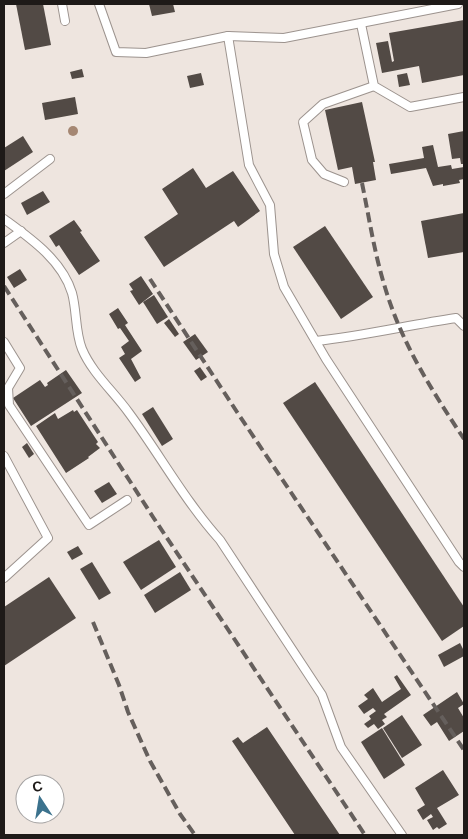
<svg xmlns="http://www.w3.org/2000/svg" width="468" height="839" font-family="Barlow,sans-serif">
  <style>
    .building { fill: #524a45 }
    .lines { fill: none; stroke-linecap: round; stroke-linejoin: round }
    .lane-casing { stroke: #9c938e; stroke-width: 10 }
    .lane { stroke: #fff; stroke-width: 8 }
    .rail { stroke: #655f5c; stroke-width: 4; stroke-dasharray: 10 5; stroke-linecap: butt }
    .tree { fill: #a58773 }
  </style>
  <rect width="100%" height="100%" fill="#eee5df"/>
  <g class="building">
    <path d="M16,4H43L51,45L25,50Z"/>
    <path d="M149,4H173L175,12L152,16Z"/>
    <path d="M464,20V75L422,83L419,66L382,73L376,43L388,41L392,62L394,61L389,33Z"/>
    <path d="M82,69L84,77L72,79L70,72Z"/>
    <path d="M201,73L204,85L190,88L187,76Z"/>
    <path d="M407,73L410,85L399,87L397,75Z"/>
    <path d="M75,97L78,114L45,120L42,103Z"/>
    <path d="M362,102L375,162H373L376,180L355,184L352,167L338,170L325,110Z"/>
    <path d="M464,131V164H461L460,158L452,159L448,134Z"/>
    <path d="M23,136L33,152L4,171V148Z"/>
    <path d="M433,145L438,167L451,165L452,169L464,167V179L459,180L460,183L443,186V184L433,186L426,168L391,174L389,164L424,158L422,147Z"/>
    <path d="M193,168L206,188L233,171L260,211L238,227L234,221L164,267L144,237L178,214L162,189Z"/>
    <path d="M43,191L50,202L27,215L21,203Z"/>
    <path d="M464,213V252L428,258L421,221Z"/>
    <path d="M74,220L82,231L80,232L100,261L79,275L59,245L56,247L49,236Z"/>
    <path d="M325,226L373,297L341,319L293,247Z"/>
    <path d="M20,269L27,280L14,288L7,277Z"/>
    <path d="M141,276L153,294L139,305L130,291L133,290L129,284Z"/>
    <path d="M154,295L168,317L157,324L143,302Z"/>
    <path d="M118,308L128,323L125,325L142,351L131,359L141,378L135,382L119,358L125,354L121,347L129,341L120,328L118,329L109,314Z"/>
    <path d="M169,319L179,334L175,337L164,323Z"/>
    <path d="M195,334L208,352L196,360L183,342Z"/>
    <path d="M200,367L207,377L201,381L194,371Z"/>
    <path d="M66,370L82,393L31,426L13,398L40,380L45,387L48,385L47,383Z"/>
    <path d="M315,382L464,607V626L442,641L283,403Z"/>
    <path d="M153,407L173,439L162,446L142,414Z"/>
    <path d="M73,410L74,412L77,410L98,442L96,444L100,448L88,457L89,458L66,473L36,426L55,413L58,419Z"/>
    <path d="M27,443L34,454L29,458L22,447Z"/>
    <path d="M109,482L117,494L102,503L94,491Z"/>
    <path d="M159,540L176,567L141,590L123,562Z"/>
    <path d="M78,546L83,554L72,560L67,552Z"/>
    <path d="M92,562L111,593L99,600L80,569Z"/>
    <path d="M180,572L191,590L155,613L144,595Z"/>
    <path d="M49,577L76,618L4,666V607Z"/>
    <path d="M460,643L464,651V656L444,667L438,655Z"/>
    <path d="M397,675L411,695L384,714L387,717L382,720L385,724L378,729L374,724L368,728L364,724L371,719L369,716L376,711L373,708L364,714L358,706L368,699L364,695L373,688L382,702L401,689L394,677Z"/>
    <path d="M457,692L464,704L458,708L464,718V731L449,741L437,722L431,726L423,715Z"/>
    <path d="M402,715L422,745L402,758L383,728Z"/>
    <path d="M267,727L340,835H295L232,741L238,737L243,743Z"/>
    <path d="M382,728L405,765L384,779L361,742Z"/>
    <path d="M443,770L459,795L437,808L447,824L439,829L437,827L433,830L427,820L433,817L431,814L423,820L417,810L425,805L415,788Z"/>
  </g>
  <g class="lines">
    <defs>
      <g id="lane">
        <path d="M62,4L65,21"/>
        <path d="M99,4L116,52L146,53L228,36L284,38L458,4"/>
        <path d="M361,24L374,86L410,107L464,97"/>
        <path d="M228,36L249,165L270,205L274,254L284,287L326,359L459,562L464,567"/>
        <path d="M344,182L324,174L312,160L303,122L323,104L374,86"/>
        <path d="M4,194L50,159"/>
        <path d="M4,219C30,238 62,260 72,293C77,311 75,332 82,349C92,373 114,392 129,413C160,455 185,501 220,540L322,695L341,747L402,835"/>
        <path d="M4,243L21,231"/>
        <path d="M316,341C363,336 409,325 456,318L464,326"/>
        <path d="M4,342L20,368L8,388L9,405L89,525L127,500"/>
        <path d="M4,456L48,538L4,578"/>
      </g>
    </defs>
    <use href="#lane" class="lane-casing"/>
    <use href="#lane" class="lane"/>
    <g class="rail">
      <path d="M362,183C369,217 374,251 384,284C401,343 431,389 464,439"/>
      <path d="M150,279L237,412L464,750"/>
      <path d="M4,286L153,517L365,835"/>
      <path d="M93,622L119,685L128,712L150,761L180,814L195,835"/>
    </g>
  </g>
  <circle class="tree" cx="73" cy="131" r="5"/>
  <rect width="468" height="839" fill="none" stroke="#1e1a18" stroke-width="10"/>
  <g transform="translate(40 799) rotate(348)"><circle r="24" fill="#ffffff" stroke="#a5a3a3"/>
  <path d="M0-4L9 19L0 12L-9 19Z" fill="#3b728d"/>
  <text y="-8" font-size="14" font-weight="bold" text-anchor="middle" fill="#1e1a18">С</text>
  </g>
</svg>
